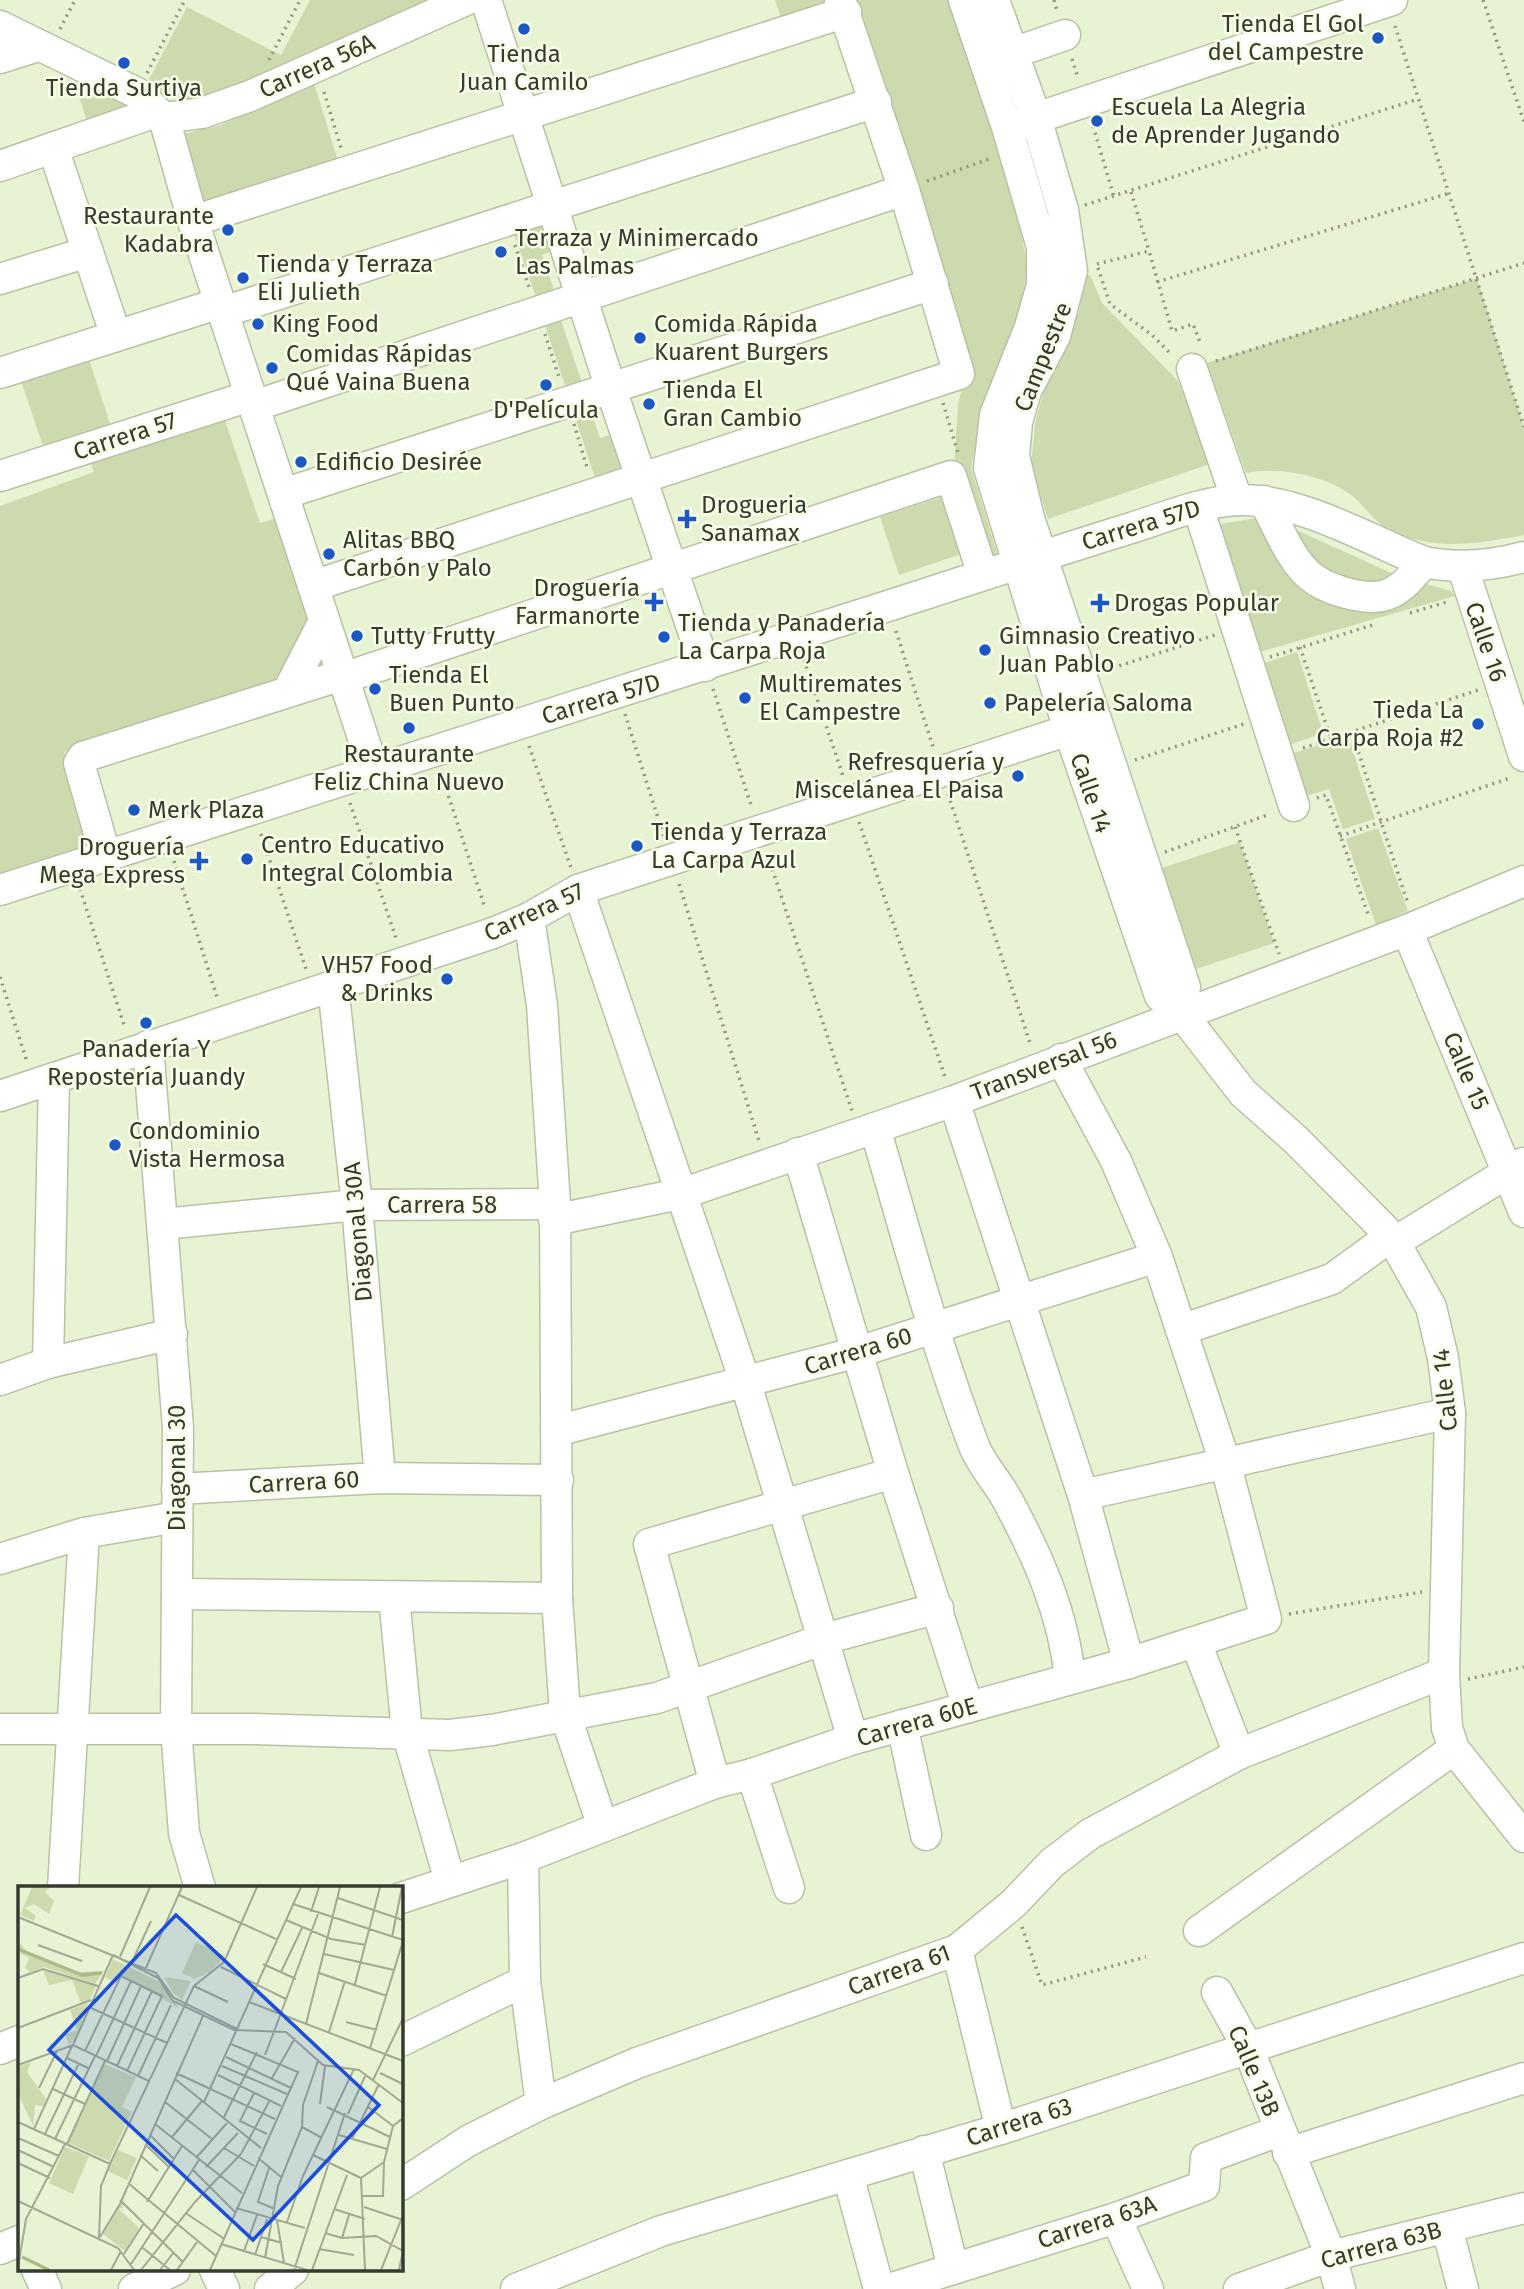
<svg xmlns="http://www.w3.org/2000/svg" width="1524" height="2289" font-family="'Fira Sans',sans-serif">
  <style>
    .green { fill: #ccdaae }
    .lines { fill: none; stroke-linecap: round; stroke-linejoin: round }
    .minor-casing { stroke: #b8c2a5; stroke-width: 33 }
    .path { stroke: #8f9781; stroke-width: 3.5; stroke-dasharray: 2 5; stroke-linecap: butt }
    .minor { stroke: #fff; stroke-width: 30 }
    .poi-dot { fill: #1c57c3; stroke: #f7ffe7; stroke-width: 2.5 }
    .labels { text-anchor: middle; dominant-baseline: central; stroke-width: 5; stroke-linejoin: round; paint-order: stroke }
    .poi-label { font-size: 24px; fill: #373b2f; stroke: #f7ffe7; text-anchor: start }
    .street-label { font-size: 24px; fill: #373b2f; stroke: #f7ffe7 }
    .inset-river { fill: none; stroke: #abbb8a; stroke-width: 3.5 }
    .inset-road { fill: none; stroke: #a1a992; stroke-width: 2 }
    .view { fill: #1d4ed8; fill-opacity: 0.15; stroke: #1d4ed8; stroke-width: 3.5 }
    .inset-edge { fill: none; stroke: #373b2f; stroke-width: 3.5 }
  </style>
  <rect width="100%" height="100%" fill="#e8f3d4"/>
  <g class="green">
    <path d="M310,0H429L227,92C189,102 180,105 145,87L187,7L281,55Z"/>
    <path d="M775,0H948L994,132L1021,230L1027,267L1021,310L983,410L971,468L997,553L982,558L954,470L958,404L967,367L855,4L784,27Z"/>
    <path d="M73,78L135,108L88,124Z"/>
    <path d="M313,80L338,161L202,206L183,134L221,125Z"/>
    <path d="M544,217L555,250L542,255L555,293L537,300L512,228Z"/>
    <path d="M1090,275L1102,303L1178,381L1210,464L1048,519L1031,465L1035,424L1043,394L1079,312L1086,276Z"/>
    <path d="M1477,278L1524,427V535C1479,544 1428,552 1386,528C1373,520 1366,508 1355,498C1329,476 1279,466 1246,473L1207,363Z"/>
    <path d="M558,311L583,386L567,391L542,316Z"/>
    <path d="M89,359L112,430L45,452L21,381Z"/>
    <path d="M589,406L600,438L614,434L627,471L596,481L573,411Z"/>
    <path d="M221,409L260,523L277,518L324,669L64,752L94,846L0,877V506L94,472L88,455Z"/>
    <path d="M948,495L967,552L899,575L880,517Z"/>
    <path d="M1256,518L1283,524L1398,576L1451,591L1455,596L1256,653L1215,525Z"/>
    <path d="M1297,652L1323,733L1289,745L1262,664Z"/>
    <path d="M1348,736L1375,819L1343,829L1329,789L1296,799L1282,757Z"/>
    <path d="M1378,828L1408,911L1376,925L1346,839Z"/>
    <path d="M1240,842L1274,943L1196,969L1162,868Z"/>
  </g>
  <g class="lines">
    <defs>
      <g id="minor">
        <path d="M486,0L611,389L705,666"/>
        <path d="M964,0L1007,127L1042,247V285L1030,327L995,415L989,468L1069,730L1160,996L1181,1013L1243,1093L1296,1140L1391,1236L1431,1307L1443,1358L1450,1413L1444,1673L1447,1728L1454,1749L1524,1837"/>
        <path d="M994,0L1036,118L1063,210L1072,271L1055,336L1026,391L1017,422L1014,456L1029,518L1185,987L1181,1013"/>
        <path d="M0,26L137,93L164,118L193,221L374,771"/>
        <path d="M1013,53L1065,35"/>
        <path d="M0,58L38,46"/>
        <path d="M164,118L202,113L250,96L466,0"/>
        <path d="M1018,124L1392,0"/>
        <path d="M53,148L116,336"/>
        <path d="M0,166L156,112"/>
        <path d="M193,221L846,12"/>
        <path d="M0,279L88,252"/>
        <path d="M223,312L876,102"/>
        <path d="M1192,369L1237,500"/>
        <path d="M0,373L220,303"/>
        <path d="M254,406L904,190"/>
        <path d="M0,476L250,396"/>
        <path d="M283,494L933,284"/>
        <path d="M1264,501C1277,524 1289,558 1310,576C1325,589 1361,600 1382,596C1400,593 1413,575 1424,562"/>
        <path d="M1198,507L1294,806"/>
        <path d="M1463,568L1524,756"/>
        <path d="M313,586L959,374L904,190L840,0"/>
        <path d="M343,678L951,476L983,575"/>
        <path d="M288,691L324,621"/>
        <path d="M106,857L79,763L83,757L342,675"/>
        <path d="M0,890C297,797 592,700 888,606C969,580 1050,553 1131,528C1166,517 1204,501 1240,500C1300,499 1369,540 1424,562C1458,569 1490,566 1524,557"/>
        <path d="M578,890L746,1384L853,1739"/>
        <path d="M529,918L542,1005L555,1204L557,1598L565,1714L602,1824"/>
        <path d="M1407,930L1524,1212"/>
        <path d="M333,986L357,1205L380,1478"/>
        <path d="M148,1046L178,1428L176,1728L184,1833L200,1888"/>
        <path d="M0,1096L493,933L529,918L578,890L1069,730"/>
        <path d="M954,1101L1083,1495L1129,1663"/>
        <path d="M875,1128C906,1234 935,1343 974,1446C982,1466 998,1482 1008,1501C1038,1557 1064,1614 1070,1679"/>
        <path d="M798,1153L893,1473L968,1707"/>
        <path d="M554,1220L684,1193L954,1101L1407,930L1524,881"/>
        <path d="M163,1224L357,1205L555,1204"/>
        <path d="M1395,1242L1523,1163"/>
        <path d="M1181,1330L1332,1279L1391,1236"/>
        <path d="M48,1363L54,1078"/>
        <path d="M0,1380L48,1363L172,1334"/>
        <path d="M556,1431L858,1352L1157,1257"/>
        <path d="M177,1489L380,1478L558,1480"/>
        <path d="M1083,1495L1450,1413"/>
        <path d="M0,1559L84,1533L177,1517"/>
        <path d="M177,1594L557,1598"/>
        <path d="M394,1597L407,1732L450,1881"/>
        <path d="M1196,1643L1239,1754"/>
        <path d="M902,1725L926,1835"/>
        <path d="M0,1729H252L450,1735L492,1730L657,1698L824,1639L938,1608"/>
        <path d="M752,1774L789,1888"/>
        <path d="M715,1783L649,1544L893,1473"/>
        <path d="M523,1858L525,1981L541,2104"/>
        <path d="M63,1888L84,1533"/>
        <path d="M401,1898L523,1858L715,1783L752,1774L853,1739L1129,1663L1266,1619L1225,1462L1157,1257L1116,1161L1061,1059"/>
        <path d="M1199,1931L1454,1749"/>
        <path d="M957,1950L1001,2129"/>
        <path d="M1217,1992L1247,2046L1331,2256L1340,2289"/>
        <path d="M401,2041L525,1981"/>
        <path d="M0,2049L19,2041"/>
        <path d="M924,2151L953,2268"/>
        <path d="M1288,2153L1524,2078"/>
        <path d="M848,2175L879,2289"/>
        <path d="M401,2185L468,2141L541,2104L637,2063L957,1950L1014,1903L1052,1863L1090,1834L1239,1754L1444,1673"/>
        <path d="M1116,2218L1148,2289"/>
        <path d="M1447,2228L1463,2289"/>
        <path d="M0,2249L19,2241"/>
        <path d="M37,2270L46,2289"/>
        <path d="M215,2270L224,2289"/>
        <path d="M134,2289L175,2270"/>
        <path d="M270,2289L293,2270"/>
        <path d="M516,2289L661,2231L1001,2129L1524,1958"/>
        <path d="M889,2289L1116,2218L1204,2186L1206,2158L1279,2131"/>
        <path d="M1239,2289L1331,2256L1524,2208"/>
      </g>
    </defs>
    <use href="#minor" class="minor-casing"/>
    <g class="path">
      <path d="M1054,0L1057,11"/>
      <path d="M1483,0L1524,122"/>
      <path d="M1395,26L1524,427"/>
      <path d="M60,29L75,0"/>
      <path d="M1072,59L1078,78"/>
      <path d="M269,60L300,0"/>
      <path d="M147,73L185,0"/>
      <path d="M324,92L341,148"/>
      <path d="M1093,126L1114,197"/>
      <path d="M927,181L989,159"/>
      <path d="M1131,192L1149,251"/>
      <path d="M1085,205L1418,99"/>
      <path d="M515,245L529,287"/>
      <path d="M1097,264L1149,251L1172,331L1193,324L1201,345"/>
      <path d="M1098,268L1110,304L1152,335L1172,355"/>
      <path d="M1157,282L1450,193"/>
      <path d="M545,334L560,380"/>
      <path d="M1216,361L1524,263"/>
      <path d="M943,403L958,453"/>
      <path d="M574,424L588,471"/>
      <path d="M1410,613L1450,601"/>
      <path d="M896,631L934,750"/>
      <path d="M1300,647L1331,739"/>
      <path d="M1270,657L1376,624"/>
      <path d="M804,660L844,779"/>
      <path d="M1106,670L1215,635"/>
      <path d="M713,689L752,808"/>
      <path d="M625,714L664,837"/>
      <path d="M1352,732L1408,904"/>
      <path d="M529,746L571,868"/>
      <path d="M1303,748L1478,690"/>
      <path d="M1135,760L1244,724"/>
      <path d="M442,776L485,908"/>
      <path d="M948,794L1031,1046"/>
      <path d="M1317,798L1326,795L1369,917"/>
      <path d="M350,803L396,938"/>
      <path d="M859,822L945,1077"/>
      <path d="M1235,827L1279,954"/>
      <path d="M261,834L306,969"/>
      <path d="M1340,836L1510,778"/>
      <path d="M1165,852L1270,814"/>
      <path d="M768,856L852,1111"/>
      <path d="M174,861L217,997"/>
      <path d="M679,884L759,1141"/>
      <path d="M80,889L125,1028"/>
      <path d="M0,977L27,1062"/>
      <path d="M1289,1614L1422,1592"/>
      <path d="M1468,1679L1524,1667"/>
      <path d="M1022,1927L1042,1985L1146,1957"/>
    </g>
    <use href="#minor" class="minor"/>
  </g>
  <g class="poi-dot">
    <circle cx="524" cy="29" r="7"/>
    <circle cx="1378" cy="38" r="7"/>
    <circle cx="124" cy="63" r="7"/>
    <circle cx="1097" cy="121" r="7"/>
    <circle cx="228" cy="230" r="7"/>
    <circle cx="501" cy="252" r="7"/>
    <circle cx="243" cy="278" r="7"/>
    <circle cx="258" cy="324" r="7"/>
    <circle cx="640" cy="338" r="7"/>
    <circle cx="272" cy="368" r="7"/>
    <circle cx="546" cy="385" r="7"/>
    <circle cx="649" cy="404" r="7"/>
    <circle cx="301" cy="462" r="7"/>
    <path d="M683.5 508.5h7v7h7v7h-7v7h-7v-7h-7v-7h7z"/>
    <circle cx="329" cy="554" r="7"/>
    <path d="M650.5 591.5h7v7h7v7h-7v7h-7v-7h-7v-7h7z"/>
    <path d="M1096.5 592.5h7v7h7v7h-7v7h-7v-7h-7v-7h7z"/>
    <circle cx="357" cy="636" r="7"/>
    <circle cx="664" cy="637" r="7"/>
    <circle cx="985" cy="650" r="7"/>
    <circle cx="375" cy="689" r="7"/>
    <circle cx="745" cy="698" r="7"/>
    <circle cx="990" cy="703" r="7"/>
    <circle cx="1478" cy="724" r="7"/>
    <circle cx="409" cy="728" r="7"/>
    <circle cx="1018" cy="776" r="7"/>
    <circle cx="134" cy="810" r="7"/>
    <circle cx="637" cy="846" r="7"/>
    <circle cx="247" cy="859" r="7"/>
    <path d="M195.5 850.5h7v7h7v7h-7v7h-7v-7h-7v-7h7z"/>
    <circle cx="447" cy="979" r="7"/>
    <circle cx="146" cy="1023" r="7"/>
    <circle cx="115" cy="1145" r="7"/>
  </g>
  <g class="labels">
    <g class="poi-label">
      <text x="1364" y="24" text-anchor="end">Tienda El Gol<tspan x="1364" dy="28">del Campestre</tspan></text>
      <text x="524" y="54" text-anchor="middle">Tienda<tspan x="524" dy="28">Juan Camilo</tspan></text>
      <text x="124" y="88" text-anchor="middle">Tienda Surtiya</text>
      <text x="1111" y="107">Escuela La Alegria<tspan x="1111" dy="28">de Aprender Jugando</tspan></text>
      <text x="214" y="216" text-anchor="end">Restaurante<tspan x="214" dy="28">Kadabra</tspan></text>
      <text x="515" y="238">Terraza y Minimercado<tspan x="515" dy="28">Las Palmas</tspan></text>
      <text x="257" y="264">Tienda y Terraza<tspan x="257" dy="28">Eli Julieth</tspan></text>
      <text x="272" y="324">King Food</text>
      <text x="654" y="324">Comida Rápida<tspan x="654" dy="28">Kuarent Burgers</tspan></text>
      <text x="286" y="354">Comidas Rápidas<tspan x="286" dy="28">Qué Vaina Buena</tspan></text>
      <text x="663" y="390">Tienda El<tspan x="663" dy="28">Gran Cambio</tspan></text>
      <text x="546" y="410" text-anchor="middle">D'Película</text>
      <text x="315" y="462">Edificio Desirée</text>
      <text x="701" y="505">Drogueria<tspan x="701" dy="28">Sanamax</tspan></text>
      <text x="343" y="540">Alitas BBQ<tspan x="343" dy="28">Carbón y Palo</tspan></text>
      <text x="640" y="588" text-anchor="end">Droguería<tspan x="640" dy="28">Farmanorte</tspan></text>
      <text x="1114" y="603">Drogas Popular</text>
      <text x="678" y="623">Tienda y Panadería<tspan x="678" dy="28">La Carpa Roja</tspan></text>
      <text x="371" y="636">Tutty Frutty</text>
      <text x="999" y="636">Gimnasio Creativo<tspan x="999" dy="28">Juan Pablo</tspan></text>
      <text x="389" y="675">Tienda El<tspan x="389" dy="28">Buen Punto</tspan></text>
      <text x="759" y="684">Multiremates<tspan x="759" dy="28">El Campestre</tspan></text>
      <text x="1004" y="703">Papelería Saloma</text>
      <text x="1464" y="710" text-anchor="end">Tieda La<tspan x="1464" dy="28">Carpa Roja #2</tspan></text>
      <text x="409" y="754" text-anchor="middle">Restaurante<tspan x="409" dy="28">Feliz China Nuevo</tspan></text>
      <text x="1004" y="762" text-anchor="end">Refresquería y<tspan x="1004" dy="28">Miscelánea El Paisa</tspan></text>
      <text x="148" y="810">Merk Plaza</text>
      <text x="651" y="832">Tienda y Terraza<tspan x="651" dy="28">La Carpa Azul</tspan></text>
      <text x="261" y="845">Centro Educativo<tspan x="261" dy="28">Integral Colombia</tspan></text>
      <text x="185" y="847" text-anchor="end">Droguería<tspan x="185" dy="28">Mega Express</tspan></text>
      <text x="433" y="965" text-anchor="end">VH57 Food<tspan x="433" dy="28">&amp; Drinks</tspan></text>
      <text x="146" y="1049" text-anchor="middle">Panadería Y<tspan x="146" dy="28">Repostería Juandy</tspan></text>
      <text x="129" y="1131">Condominio<tspan x="129" dy="28">Vista Hermosa</tspan></text>
    </g>
    <g class="street-label">
      <text transform="translate(317 66) rotate(-24)">Carrera 56A</text>
      <text transform="translate(1043 357) rotate(-68)">Campestre</text>
      <text transform="translate(125 436) rotate(-18)">Carrera 57</text>
      <text transform="translate(1141 525) rotate(-17)">Carrera 57D</text>
      <text transform="translate(1486 642) rotate(71)">Calle 16</text>
      <text transform="translate(601 699) rotate(-17)">Carrera 57D</text>
      <text transform="translate(1091 793) rotate(71)">Calle 14</text>
      <text transform="translate(534 912) rotate(-25)">Carrera 57</text>
      <text transform="translate(1044 1066) rotate(-21)">Transversal 56</text>
      <text transform="translate(1466 1071) rotate(67)">Calle 15</text>
      <text x="442" y="1205">Carrera 58</text>
      <text transform="translate(358 1232) rotate(-95)">Diagonal 30A</text>
      <text transform="translate(858 1351) rotate(-17)">Carrera 60</text>
      <text transform="translate(1445 1390) rotate(-96)">Calle 14</text>
      <text transform="translate(177 1468) rotate(-90)">Diagonal 30</text>
      <text transform="translate(304 1482) rotate(-3)">Carrera 60</text>
      <text transform="translate(917 1722) rotate(-16)">Carrera 60E</text>
      <text transform="translate(899 1970) rotate(-20)">Carrera 61</text>
      <text transform="translate(1254 2071) rotate(67)">Calle 13B</text>
      <text transform="translate(1019 2122) rotate(-18)">Carrera 63</text>
      <text transform="translate(1097 2222) rotate(-18)">Carrera 63A</text>
      <text transform="translate(1381 2245) rotate(-15)">Carrera 63B</text>
    </g>
  </g>
  <g transform="translate(18 1886)">
    <rect width="385" height="385" fill="#e8f3d4"/>
    <path d="M14,1H32L27,6L36,15L31,28L16,18L7,22L18,30L16,35L2,29ZM0,55L12,69L62,86L86,85L77,98L26,81L12,86L7,82L11,72L0,66ZM178,56L207,70L193,85L177,93L164,87ZM95,73L140,95L162,123L103,89L99,97L87,91ZM25,84L78,100L72,113L63,117L54,94L31,99ZM146,91L173,95L164,114L155,107ZM70,117L58,152L51,159L47,148L59,144L52,124ZM13,176L9,186L28,213L25,220L17,219L15,240L0,207V181ZM86,178L118,191L104,221L114,226L91,275L50,257ZM47,261L71,270L55,308L31,297ZM100,264L119,272L109,294L90,285ZM104,317L106,321L101,323L121,342L107,365L85,348Z" fill="#ccdaae"/>
    <path class="inset-river" d="M0,63L64,89L84,87M4,371L31,384"/>
    <path class="inset-road" d="M161,9L258,53M320,12L385,34M275,18L385,54M293,26L301,1M0,31L138,87L156,112L219,143M268,34L313,53L348,59M374,51L384,1M20,59L64,75M306,68L376,84M95,69L140,92L155,115L216,144L268,146L305,179L341,184L385,217M102,71L132,1M114,76L133,35M245,78L278,93M203,81L268,113M127,84L164,1M263,86L284,42M301,87L369,110M0,92L25,83L80,100M337,98L362,1M176,100L210,116M231,116L385,175M71,121L149,157M328,136L359,144M288,138L322,1M0,142L73,114M257,143L300,28M311,146L327,95M55,159L95,69M352,162L385,55M67,165L103,90L144,110L109,185M247,169L257,143M78,170L113,95M208,171L273,202M49,172L70,182M89,175L123,100M0,179L55,159L131,195M99,180L134,105M204,180L269,208M158,187L257,233M362,187L385,198M200,189L263,220M120,190L153,119M254,192L277,152M157,193L243,262M355,194L385,132M21,202L39,165M35,203L67,218M236,207L222,235L249,248M147,216L194,253M186,216L283,1M302,218L307,180M349,220L375,240M309,221L372,251M330,228L348,188M205,233L239,166M0,236L92,278M137,238L224,307M284,241L304,252M16,243L54,160M27,248L61,177M132,249L156,273M321,249L369,263M154,251L184,215M0,252L41,270M37,253L77,170M334,253L361,198M49,258L87,175M127,258L152,282M206,262L236,280M0,264L36,281M122,269L140,285M295,269L343,292M178,272L209,237M240,272L263,291M0,277L32,292M154,279L170,294M188,281L220,247M251,282L240,316L257,323M175,284L217,326M343,292L347,384M343,292L366,276L375,240L385,232M110,297L198,370M345,310H365L366,276M102,314L165,376M0,315L100,362L116,384M129,316L164,260M346,321L385,334M218,322L287,342M316,323L347,333M169,328L205,352M259,334L266,377M269,336L285,290L336,183M307,347L324,352L358,350L385,365L381,384M82,351L102,318L185,130M243,351L264,357M81,352L83,300L92,278L176,100L206,76L239,1M324,352L331,329M203,358L289,384M125,362L152,384M301,363L336,369M226,365L239,329M106,368L126,337M237,369L249,333M247,372L260,300L284,241L285,219L300,175M113,378L181,274M0,381L8,333L47,258M93,384L103,365M123,384L177,316L223,268L252,214M142,384L156,366M159,384L179,356M192,384L280,186L213,158M276,384L327,227M294,384L329,289M363,384L385,329"/>
    <path class="view" d="M158,29L361,219L235,354L31,164Z"/>
    <rect width="385" height="385" class="inset-edge"/>
  </g>
</svg>
